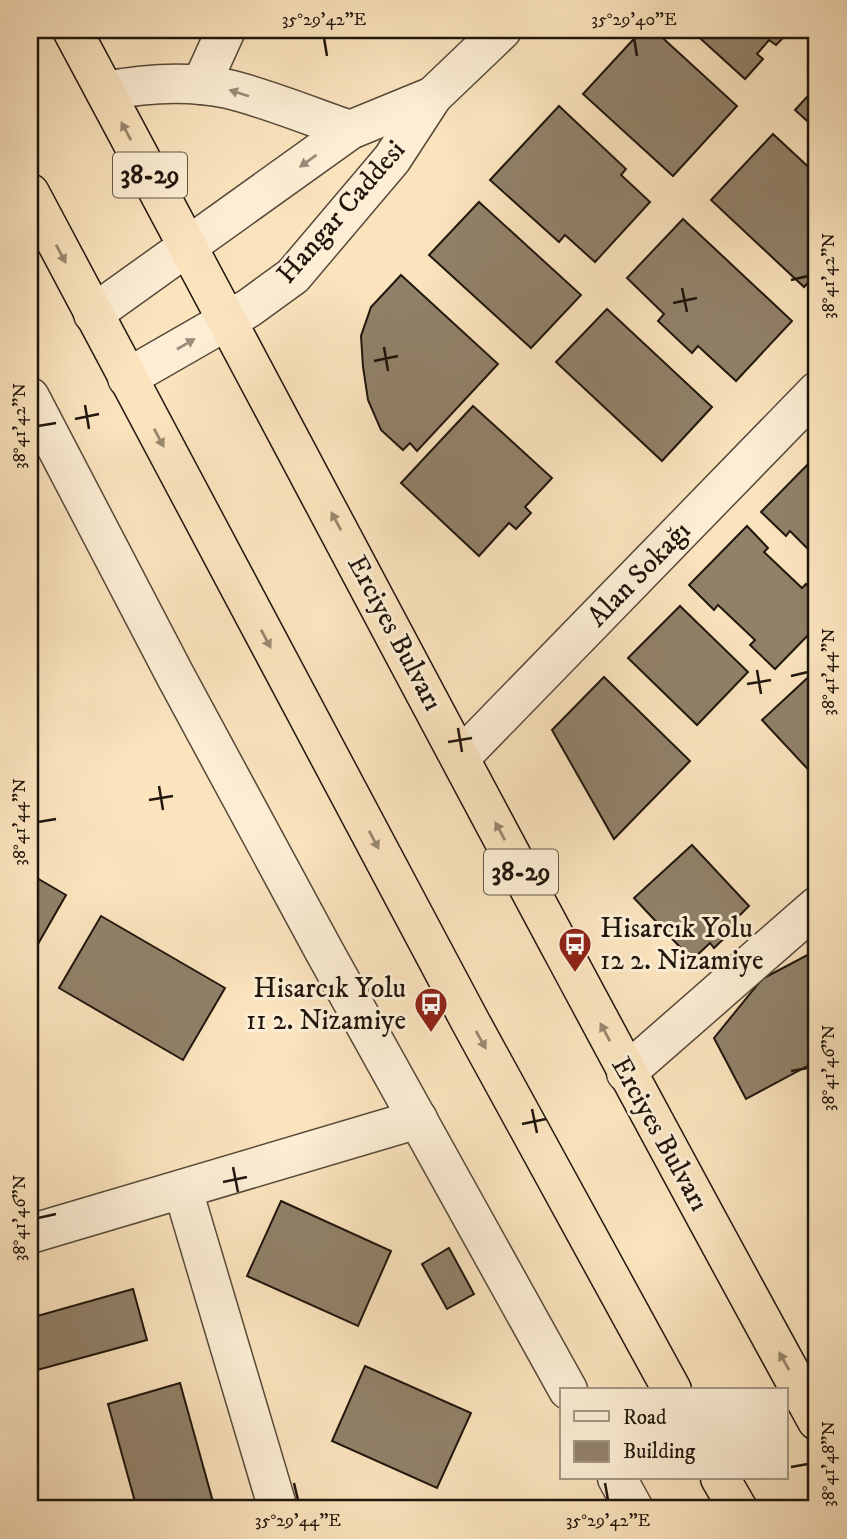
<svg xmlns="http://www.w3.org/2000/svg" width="847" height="1539" font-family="'IM FELL DW Pica',serif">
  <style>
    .building { fill: #918169; stroke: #20160d; stroke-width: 2 }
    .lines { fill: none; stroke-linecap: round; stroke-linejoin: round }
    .minor-casing { stroke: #564939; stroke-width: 41 }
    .highway-casing { stroke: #20160d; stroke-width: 41 }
    .minor { stroke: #fcedd4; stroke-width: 38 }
    .highway { stroke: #fae3bd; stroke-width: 38 }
    .oneway { fill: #998c7a }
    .oneway2 { fill: #98876e }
    .ticks { fill: none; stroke: #20160d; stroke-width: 2.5 }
    .labels { text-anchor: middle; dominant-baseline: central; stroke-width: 6; stroke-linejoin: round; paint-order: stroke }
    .shield { fill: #fcedd4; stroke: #625649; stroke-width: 2 }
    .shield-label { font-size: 26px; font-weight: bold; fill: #20160d }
    .street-label { font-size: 28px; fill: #20160d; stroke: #fcedd4 }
    .poi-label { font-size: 28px; fill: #20160d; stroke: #fcedd4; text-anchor: start }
    .neatline { fill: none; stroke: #20160d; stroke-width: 2.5 }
    .ticks-label { font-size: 18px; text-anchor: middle; fill: #20160d }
  </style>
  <rect width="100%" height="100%" fill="#fae3bd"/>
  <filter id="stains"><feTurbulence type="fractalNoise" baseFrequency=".00286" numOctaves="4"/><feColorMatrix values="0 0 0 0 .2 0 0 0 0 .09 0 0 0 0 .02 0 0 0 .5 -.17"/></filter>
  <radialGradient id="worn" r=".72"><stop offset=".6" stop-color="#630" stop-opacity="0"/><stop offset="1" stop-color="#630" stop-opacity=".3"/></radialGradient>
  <g class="building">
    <path d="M642,30H654L737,106L673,176L583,94Z"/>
    <path d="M691,30H791L776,45L769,40L757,54L763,59L745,79Z"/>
    <path d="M817,86V130L795,110Z"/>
    <path d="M559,106L626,169L621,175L650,202L595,262L565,235L559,242L490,180Z"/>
    <path d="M773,134L817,175V273L804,287L711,200Z"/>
    <path d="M479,202L581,295L531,348L429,255Z"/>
    <path d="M683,219L792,321L736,381L698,346L692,353L658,321L664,314L627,278Z"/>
    <path d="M401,275L498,364L417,451L410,443L403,450L381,430L368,400L363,367L361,336L371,307Z"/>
    <path d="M607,309L712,407L662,461L556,362Z"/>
    <path d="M473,406L552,478L525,507L531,513L516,529L509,523L479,556L401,483Z"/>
    <path d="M817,455V558L790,531L786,536L761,512Z"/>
    <path d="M747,526L768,548L764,552L802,588L806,584L817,595V626L775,669L750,645L755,640L718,605L714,610L689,585Z"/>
    <path d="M680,606L748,672L697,725L628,658Z"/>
    <path d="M815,671L817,673V779L762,720Z"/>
    <path d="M604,677L690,761L614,839L552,730Z"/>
    <path d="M692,845L749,906L731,924L735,928L714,948L710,943L692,960L634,898Z"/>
    <path d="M30,874L66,895L30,958Z"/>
    <path d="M101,916L225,988L183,1060L59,988Z"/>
    <path d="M817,950V1061L746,1099L714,1038L762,979Z"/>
    <path d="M281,1201L391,1251L358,1326L247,1276Z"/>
    <path d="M449,1248L474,1294L447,1309L422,1264Z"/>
    <path d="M133,1289L147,1340L30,1372V1318Z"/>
    <path d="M365,1366L471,1413L437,1488L332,1441Z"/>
    <path d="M180,1383L215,1509H137L108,1404Z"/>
  </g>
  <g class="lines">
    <defs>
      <g id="minor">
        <path d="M201,85L226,30"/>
        <path d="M105,91C146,83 187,80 228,89C266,98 312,117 350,130"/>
        <path d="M93,314L350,130L433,96"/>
        <path d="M127,378L249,308L293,276L392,159L433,96L502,30"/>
        <path d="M30,397L175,675L323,949L568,1390"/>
        <path d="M461,757L817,391"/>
        <path d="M626,1073L817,906"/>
        <path d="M183,1190L278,1509"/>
        <path d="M30,1234L418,1119"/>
        <path d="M617,1478L634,1509"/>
      </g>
      <g id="highway">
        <path d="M72,30C320,493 564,960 817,1421"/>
        <path d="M30,193L470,1021L672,1390"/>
        <path d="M720,1478L738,1509"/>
      </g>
    </defs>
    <use href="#minor" class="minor-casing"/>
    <use href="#highway" class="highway-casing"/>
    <use href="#minor" class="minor"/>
    <use href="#highway" class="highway"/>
  </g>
  <defs><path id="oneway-solid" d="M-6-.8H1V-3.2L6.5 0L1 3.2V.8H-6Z" transform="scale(1.75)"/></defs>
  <g class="oneway">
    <use href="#oneway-solid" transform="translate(239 93) rotate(-162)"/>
    <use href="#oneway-solid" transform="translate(308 161) rotate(144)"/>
    <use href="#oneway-solid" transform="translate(186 344) rotate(-30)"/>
  </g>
  <g class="oneway2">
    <use href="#oneway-solid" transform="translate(126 131) rotate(-118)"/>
    <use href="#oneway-solid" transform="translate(61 254) rotate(62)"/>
    <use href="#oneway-solid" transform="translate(159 438) rotate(62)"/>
    <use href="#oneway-solid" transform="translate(336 521) rotate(-118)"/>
    <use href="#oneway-solid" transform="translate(266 639) rotate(62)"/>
    <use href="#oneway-solid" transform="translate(500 831) rotate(-118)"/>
    <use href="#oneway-solid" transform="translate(374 840) rotate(62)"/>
    <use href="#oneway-solid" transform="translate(605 1032) rotate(-118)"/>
    <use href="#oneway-solid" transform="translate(481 1040) rotate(61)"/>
    <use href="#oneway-solid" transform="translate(784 1361) rotate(-119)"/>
  </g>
  <path class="ticks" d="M324,38L327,56M634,38L637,56M791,280L808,276M682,288L687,312M673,303L697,298M384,347L388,371M374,361L398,356M85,405L89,429M75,419L99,414M38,426L56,423M757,670L761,694M791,676L808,672M747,684L771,680M458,728L462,752M448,742L472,738M159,786L163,810M149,800L173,796M38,822L56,819M791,1071L808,1068M532,1109L537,1133M522,1124L546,1119M233,1167L238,1192M223,1182L247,1177M38,1218L56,1214M791,1467L808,1464M294,1483L298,1500M605,1483L608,1500"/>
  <defs>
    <symbol id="bus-pin" viewBox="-11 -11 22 30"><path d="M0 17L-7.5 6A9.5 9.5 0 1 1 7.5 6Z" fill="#8f2418" stroke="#fcedd4"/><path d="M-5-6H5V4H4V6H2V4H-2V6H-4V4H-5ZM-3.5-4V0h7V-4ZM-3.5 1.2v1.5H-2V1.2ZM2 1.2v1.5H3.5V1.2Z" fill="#fff"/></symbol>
  </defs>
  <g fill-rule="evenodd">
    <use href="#bus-pin" x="556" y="925" width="38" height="52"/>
    <use href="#bus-pin" x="412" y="985" width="38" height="52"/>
  </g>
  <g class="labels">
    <g class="shield">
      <rect x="113" y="152.5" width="74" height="45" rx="5"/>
      <rect x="484" y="849.5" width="74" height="45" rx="5"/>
    </g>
    <g class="shield-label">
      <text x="150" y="175">38-29</text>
      <text x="521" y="872">38-29</text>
    </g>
    <g class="street-label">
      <text transform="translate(341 212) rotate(-49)">Hangar Caddesi</text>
      <text transform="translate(639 574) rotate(-46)">Alan Sokağı</text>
      <text transform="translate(395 633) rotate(62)">Erciyes Bulvarı</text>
      <text transform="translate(660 1134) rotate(61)">Erciyes Bulvarı</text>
    </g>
    <g class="poi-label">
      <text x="600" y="928">Hisarcık Yolu<tspan x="600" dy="32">12 2. Nizamiye</tspan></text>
      <text x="406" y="988" text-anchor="end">Hisarcık Yolu<tspan x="406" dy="32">11 2. Nizamiye</tspan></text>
    </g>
  </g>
  <rect width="847" height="1539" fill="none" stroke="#fae3bd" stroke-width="77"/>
  <rect x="560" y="1388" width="228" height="91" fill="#fcedd4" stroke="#a49784" stroke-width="2"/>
  <rect x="574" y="1411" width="35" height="10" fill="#fcedd4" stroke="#a49784" stroke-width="2"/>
  <text x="623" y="1424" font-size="21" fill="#20160d">Road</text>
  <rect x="574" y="1441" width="35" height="21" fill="#918169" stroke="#a49784" stroke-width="2"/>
  <text x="623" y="1458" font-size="21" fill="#20160d">Building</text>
  <rect x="38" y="38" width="770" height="1462" class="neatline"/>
  <g class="ticks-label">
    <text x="324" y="25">35°29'42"E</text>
    <text x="634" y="25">35°29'40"E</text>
    <text transform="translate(828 276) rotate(-90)" y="6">38°41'42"N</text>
    <text transform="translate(19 426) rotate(-90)" y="6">38°41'42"N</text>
    <text transform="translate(828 672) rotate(-90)" y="6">38°41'44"N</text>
    <text transform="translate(19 822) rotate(-90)" y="6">38°41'44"N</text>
    <text transform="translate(828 1068) rotate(-90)" y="6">38°41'46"N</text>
    <text transform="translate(19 1218) rotate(-90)" y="6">38°41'46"N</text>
    <text transform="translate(828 1464) rotate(-90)" y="6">38°41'48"N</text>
    <text x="298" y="1526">35°29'44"E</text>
    <text x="608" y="1526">35°29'42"E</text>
  </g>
  <rect width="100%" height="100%" filter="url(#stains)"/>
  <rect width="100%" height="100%" fill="url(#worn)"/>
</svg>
